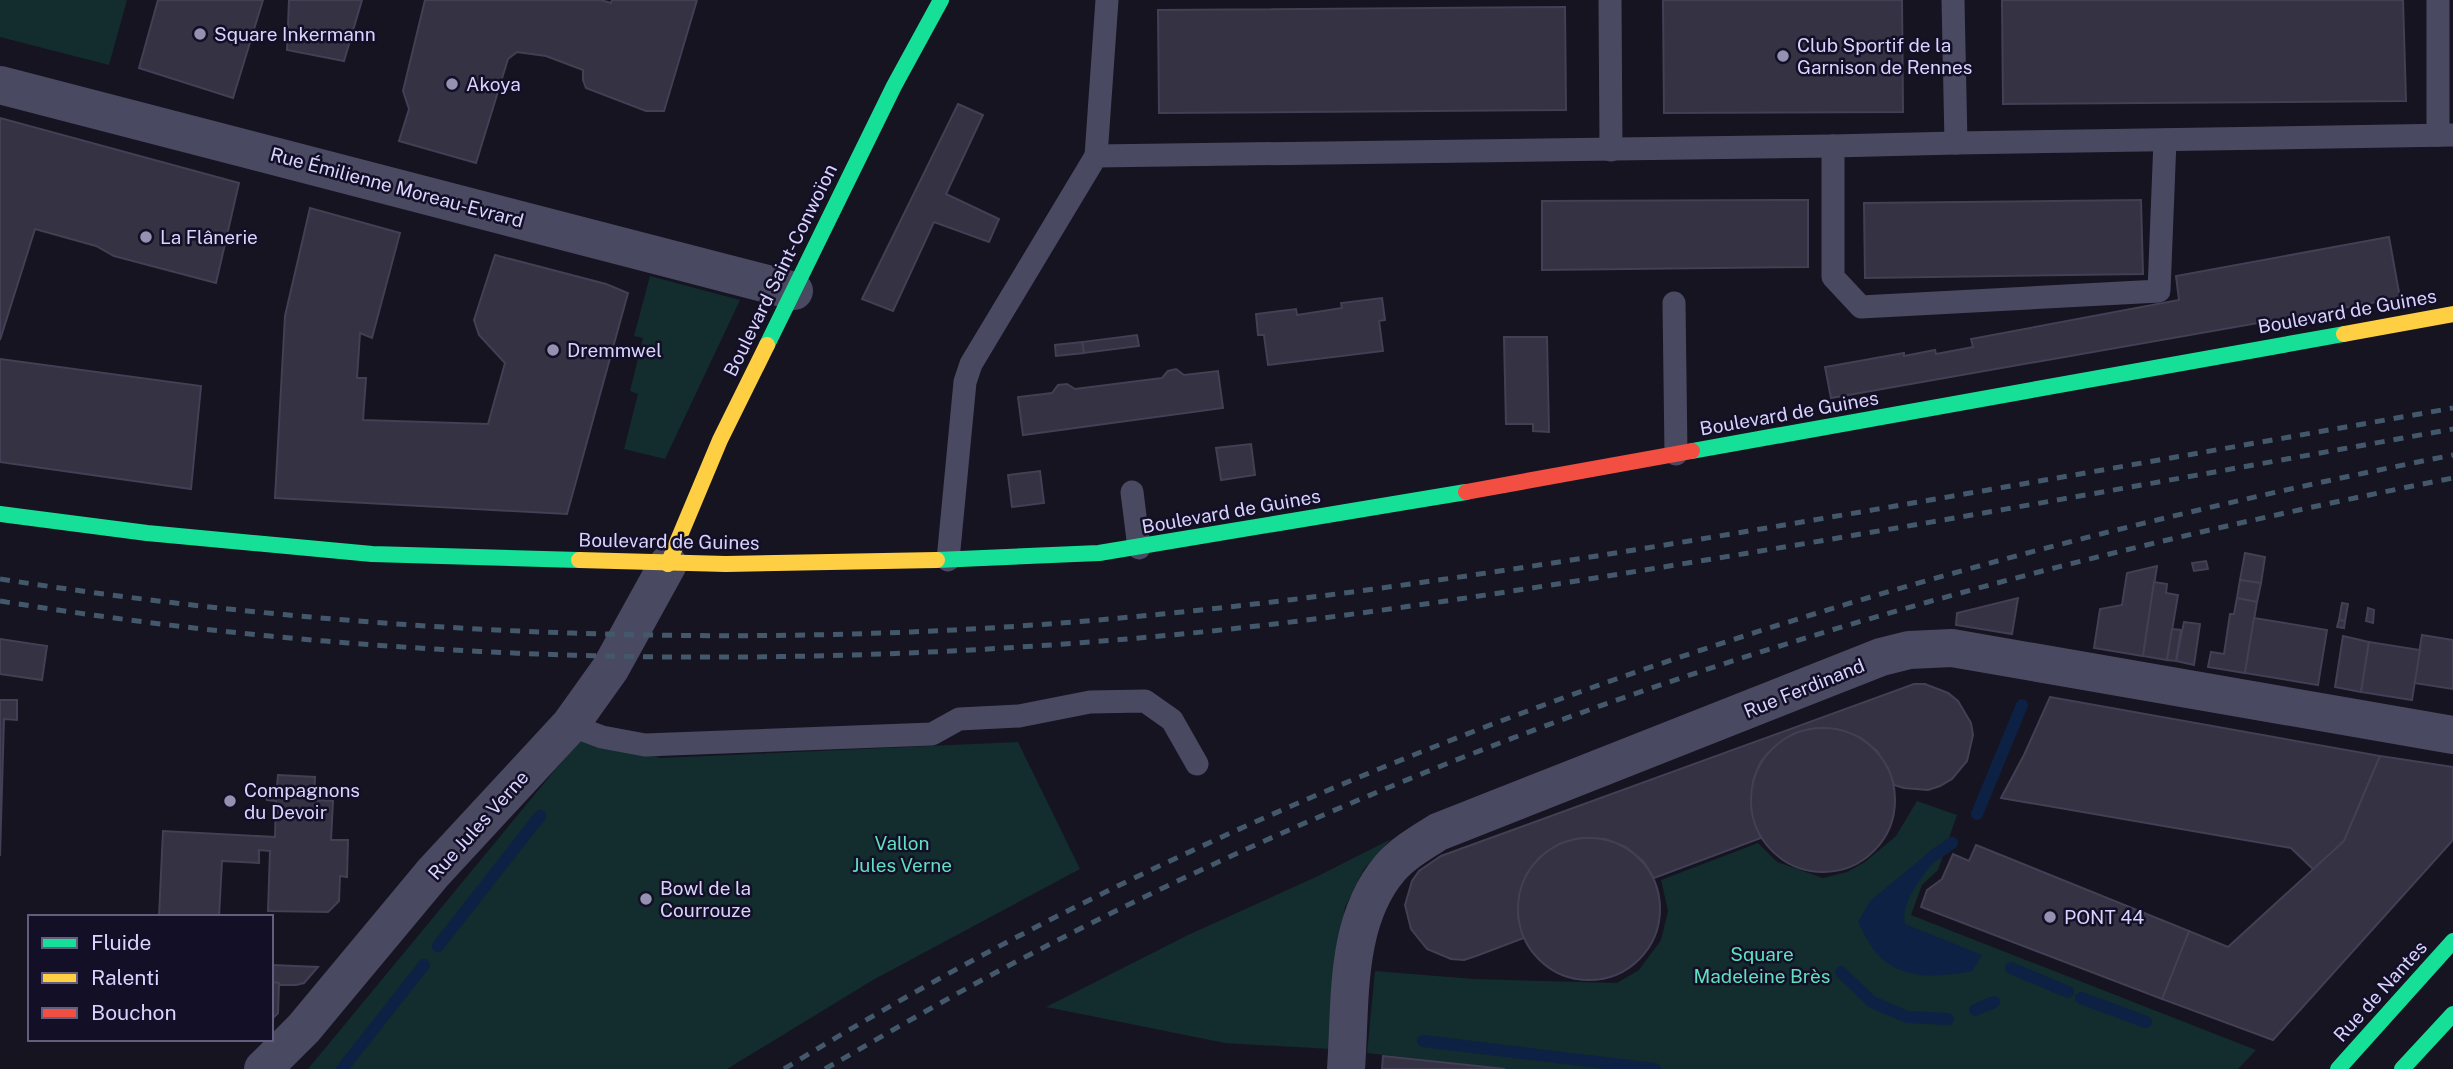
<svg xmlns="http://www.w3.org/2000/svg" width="2453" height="1069" font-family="'Public Sans',sans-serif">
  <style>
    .green { fill: #132c2d }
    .water { fill: #0d2144 }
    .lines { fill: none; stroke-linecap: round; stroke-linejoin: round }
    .stream { stroke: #0d2144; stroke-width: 12 }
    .building { fill: #343243; stroke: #433f54; stroke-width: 2 }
    .lane { stroke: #4a4962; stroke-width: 23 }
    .street { stroke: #4a4962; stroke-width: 38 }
    .fast { stroke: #16e098; stroke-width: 16 }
    .slow { stroke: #ffcf43; stroke-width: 16 }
    .jam { stroke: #f24e42; stroke-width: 16 }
    .rail { stroke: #43596b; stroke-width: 5; stroke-dasharray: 10 9; stroke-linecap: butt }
    .poi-dot { fill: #9591b1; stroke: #130f26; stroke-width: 2.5 }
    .labels { text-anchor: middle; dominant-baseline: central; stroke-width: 5; stroke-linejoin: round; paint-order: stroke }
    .poi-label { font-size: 19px; fill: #d9d4ff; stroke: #130f26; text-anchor: start }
    .street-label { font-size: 19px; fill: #d9d4ff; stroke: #130f26 }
    .park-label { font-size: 19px; fill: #5fe0c0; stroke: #130f26 }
  </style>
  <rect width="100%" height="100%" fill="#161421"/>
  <g class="green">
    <path d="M0,0H127L109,65L0,37Z"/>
    <path d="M650,276L740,300L665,459L624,449L638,394L630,391L643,338L634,336Z"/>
    <path d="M583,736L661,758L1018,742L1080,869L873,980L727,1069H308Z"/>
    <path d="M1917,801L1957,815L1938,870L1922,885L1911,915L2256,1050L2238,1069H1505L1367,1053L1375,971L1474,979L1617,983L1639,970L1661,940L1668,911L1661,880L1758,843L1777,862L1823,878L1847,872L1865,862L1896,836Z"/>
    <path d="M1391,839L1364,869L1345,907L1331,1001L1330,1049L1225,1043L1046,1007L1188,935L1318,876Z"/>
  </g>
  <path class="water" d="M1933,849L1934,862C1921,877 1900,904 1905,924L1982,955L1972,971C1940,977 1903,981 1878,955C1870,947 1864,933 1858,922L1870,901Z"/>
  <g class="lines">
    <g class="stream">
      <path d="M1977,814L2022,705"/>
      <path d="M1933,856L1952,843"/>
      <path d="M438,946L540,816"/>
      <path d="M2011,968L2068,992"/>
      <path d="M1841,972L1872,1002L1907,1017L1948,1019"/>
      <path d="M2081,998L2146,1022"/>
      <path d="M1975,1010L1994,1002"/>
      <path d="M1423,1041L1655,1069"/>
      <path d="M342,1069L424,965"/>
    </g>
  </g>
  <g class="building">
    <path d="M158,0H263L233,98L139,68Z"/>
    <path d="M289,0H362L344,61L287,50Z"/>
    <path d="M425,0H601L611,3L612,0H697L664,111H646L586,88L583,80V70L546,56L517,52L508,59L476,163L399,141L409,109L403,91Z"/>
    <path d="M1663,0H1902L1903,112L1664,113Z"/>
    <path d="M2002,0H2403L2406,101L2003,104Z"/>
    <path d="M1565,7L1566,110L1159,113L1158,10Z"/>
    <path d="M958,104L983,115L946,194L999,219L989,242L934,222L893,311L862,299Z"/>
    <path d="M0,118L239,183L216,283L114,256L96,246L35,229L0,340Z"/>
    <path d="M1808,200V267L1542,270V201Z"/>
    <path d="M2141,200L2143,274L1865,278L1864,203Z"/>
    <path d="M310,208L400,233L372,338L360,333L357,378H366L363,420L488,424L505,363L479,335L474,320L495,255L606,284L628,293L567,514L275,498L285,316Z"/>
    <path d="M2389,237L2400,298L1831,398L1825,367L1904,353V356L1935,350L1936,354L1973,347L1971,339L2179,300L2176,276Z"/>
    <path d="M1382,298L1385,320L1379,321L1383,351L1268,365L1264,335H1258L1256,314L1296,309L1297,315L1342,308L1341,303Z"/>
    <path d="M1137,335L1139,346L1084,353L1082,342Z"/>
    <path d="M1504,337H1547L1549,432L1533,431V424H1506Z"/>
    <path d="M1082,342L1084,353L1056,356L1055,345Z"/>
    <path d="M0,359L201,386L191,489L0,462Z"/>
    <path d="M1176,369L1184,375L1218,371L1223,408L1023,435L1018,397L1052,393L1058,385L1067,384L1075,389L1162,378L1168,371Z"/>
    <path d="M1251,444L1255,475L1221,480L1216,448Z"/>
    <path d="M1040,471L1044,503L1012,507L1008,475Z"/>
    <path d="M2245,553L2265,557L2261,583L2240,580Z"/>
    <path d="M2206,561L2208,569L2194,571L2192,563Z"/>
    <path d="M2157,566L2143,656L2094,648L2100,609L2122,605L2127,573Z"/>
    <path d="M2240,580L2261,583L2257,602L2237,598Z"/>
    <path d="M2154,582L2167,584L2166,593L2178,595L2167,660L2143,656Z"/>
    <path d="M2018,598L2012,634L1956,625L1957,613Z"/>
    <path d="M2237,598L2257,602L2245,673L2208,667L2211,652L2224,654L2230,614H2234Z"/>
    <path d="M2342,603L2348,604L2345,621L2339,620Z"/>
    <path d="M2368,608L2374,610L2373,623L2366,621Z"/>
    <path d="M2254,618L2327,630L2318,685L2245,673Z"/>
    <path d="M2339,620L2345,621L2344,628L2337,627Z"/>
    <path d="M2184,622L2200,624L2194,665L2176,661Z"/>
    <path d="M2172,629L2181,630L2176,661L2167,660Z"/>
    <path d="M2422,635L2453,640V689L2414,683Z"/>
    <path d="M2343,636L2369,642L2361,692L2335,687Z"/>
    <path d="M0,639L47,646L42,680L0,674Z"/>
    <path d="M2369,642L2420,650L2412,700L2361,692Z"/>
    <path d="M1914,684H1925L1948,693L1958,701L1971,723L1973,735L1967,761L1952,779L1940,786L1928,790L1904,788L1894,785L1888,768L1877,751L1861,738L1839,730L1816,728L1793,734L1767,754L1760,763L1753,781L1751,808L1761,838L1654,878L1644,862L1626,847L1605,839L1581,838L1559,844L1540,857L1526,875L1519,895L1518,917L1524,938L1476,956L1464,960L1451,959L1427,949L1411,929L1405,905L1412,881L1419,871L1441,856Z"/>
    <path d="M2050,697L2380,756L2344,841L2314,870L2291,848L2001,798L2024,755Z"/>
    <path d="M0,700H17V720L4,719L0,856Z"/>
    <circle cx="1823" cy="800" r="72"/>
    <path d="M2380,756L2453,767V840L2273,1040L2162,999L2189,931L2228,947L2344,841Z"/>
    <path d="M278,775L315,777L314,800L333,801L331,840H348L347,877L340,876L339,901L328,912L268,911L270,851L259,850V863L222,861L219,917H159L163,831L275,837L276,801L267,800L264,794L268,787H277Z"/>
    <circle cx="1589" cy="909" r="71"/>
    <path d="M1976,845L2189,931L2162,999L1921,907L1927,890L1942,879L1953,854L1969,861Z"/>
    <path d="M271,965L318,967L304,983L296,985H279V983L271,982Z"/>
    <path d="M271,982L279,983L278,1013L271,1020Z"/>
    <path d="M1383,1056L1505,1069H1382Z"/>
  </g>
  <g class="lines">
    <g class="lane">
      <path d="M1610,0L1611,150"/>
      <path d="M1953,0L1956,143L2453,135"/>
      <path d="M2438,0V135"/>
      <path d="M1956,143L1833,146V277L1861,307L2159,291L2165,140"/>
      <path d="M1096,156L1107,0"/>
      <path d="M1674,303L1676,454"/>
      <path d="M1132,492L1139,548"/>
      <path d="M948,560L965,382L971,364L1096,156L1833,146"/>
      <path d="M570,725L602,737L645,745L932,734L959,719L1019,716L1090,702L1145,701L1172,720L1197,764"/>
    </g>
    <g class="street">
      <path d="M0,85L794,291"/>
      <path d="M263,1069L304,1028L433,873L570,725L610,669L668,564"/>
      <path d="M1346,1069C1351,1002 1344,922 1390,868C1403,853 1422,842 1438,832L1881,657L1909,650L1952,648L2453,735"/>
    </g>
    <g class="fast">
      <path d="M767,345L894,86L941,0"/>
      <path d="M1692,451L2344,334"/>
      <path d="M0,514L147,533L372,554L579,560"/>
      <path d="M937,560L1099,553L1466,492"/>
      <path d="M2338,1069L2453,941"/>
      <path d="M2402,1069L2453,1014"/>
    </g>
    <g class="slow">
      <path d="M2344,334L2453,314"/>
      <path d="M579,560L726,564L937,560"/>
      <path d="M668,564L720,440L767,345"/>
    </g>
    <path class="jam" d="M1466,492L1692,451"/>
    <g class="rail">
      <path d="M0,579C315,628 635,646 954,630C1219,616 1481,576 1743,532C1980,492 2216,450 2453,408"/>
      <path d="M0,601C368,661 744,671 1115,640C1313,624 1510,592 1706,560C1956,519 2204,474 2453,429"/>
      <path d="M784,1069C1292,757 1870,570 2453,455"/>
      <path d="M825,1069C893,1030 961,990 1031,954C1144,895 1262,840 1380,791C1724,647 2088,550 2453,478"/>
    </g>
  </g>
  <g class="poi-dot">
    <circle cx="200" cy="34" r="7"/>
    <circle cx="1783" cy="56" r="7"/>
    <circle cx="452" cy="84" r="7"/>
    <circle cx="146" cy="237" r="7"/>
    <circle cx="553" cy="350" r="7"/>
    <circle cx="230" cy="801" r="7"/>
    <circle cx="646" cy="899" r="7"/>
    <circle cx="2050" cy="917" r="7"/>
  </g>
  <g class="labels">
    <g class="poi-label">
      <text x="214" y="34">Square Inkermann</text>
      <text x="1797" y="45">Club Sportif de la<tspan x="1797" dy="22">Garnison de Rennes</tspan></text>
      <text x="466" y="84">Akoya</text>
      <text x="160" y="237">La Flânerie</text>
      <text x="567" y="350">Dremmwel</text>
      <text x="244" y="790">Compagnons<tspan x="244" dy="22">du Devoir</tspan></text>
      <text x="660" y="888">Bowl de la<tspan x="660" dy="22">Courrouze</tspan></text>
      <text x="2064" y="917">PONT 44</text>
    </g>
    <g class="street-label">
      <text transform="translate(397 187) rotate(15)">Rue Émilienne Moreau-Evrard</text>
      <text transform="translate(780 270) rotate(-64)">Boulevard Saint-Conwoïon</text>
      <text transform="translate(2347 311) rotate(-10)">Boulevard de Guines</text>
      <text transform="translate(1789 413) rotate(-10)">Boulevard de Guines</text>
      <text transform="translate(1231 511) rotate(-10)">Boulevard de Guines</text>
      <text transform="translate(669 541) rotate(1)">Boulevard de Guines</text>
      <text transform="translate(1804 688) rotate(-22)">Rue Ferdinand</text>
      <text transform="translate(478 825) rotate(-48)">Rue Jules Verne</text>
      <text transform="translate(2380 991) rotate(-48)">Rue de Nantes</text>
    </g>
    <g class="park-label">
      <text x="902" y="843">Vallon<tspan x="902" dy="22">Jules Verne</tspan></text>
      <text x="1762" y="954">Square<tspan x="1762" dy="22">Madeleine Brès</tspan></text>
    </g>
  </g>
  <rect x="28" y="915" width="245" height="126" fill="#130f26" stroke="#625e7d" stroke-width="2"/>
  <rect x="42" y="938" width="35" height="10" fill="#16e098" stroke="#625e7d" stroke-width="2"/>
  <text x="91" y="950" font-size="21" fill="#d9d4ff">Fluide</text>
  <rect x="42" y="973" width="35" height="10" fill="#ffcf43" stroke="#625e7d" stroke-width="2"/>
  <text x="91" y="985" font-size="21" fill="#d9d4ff">Ralenti</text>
  <rect x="42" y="1008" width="35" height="10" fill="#f24e42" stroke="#625e7d" stroke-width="2"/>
  <text x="91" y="1020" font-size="21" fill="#d9d4ff">Bouchon</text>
</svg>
